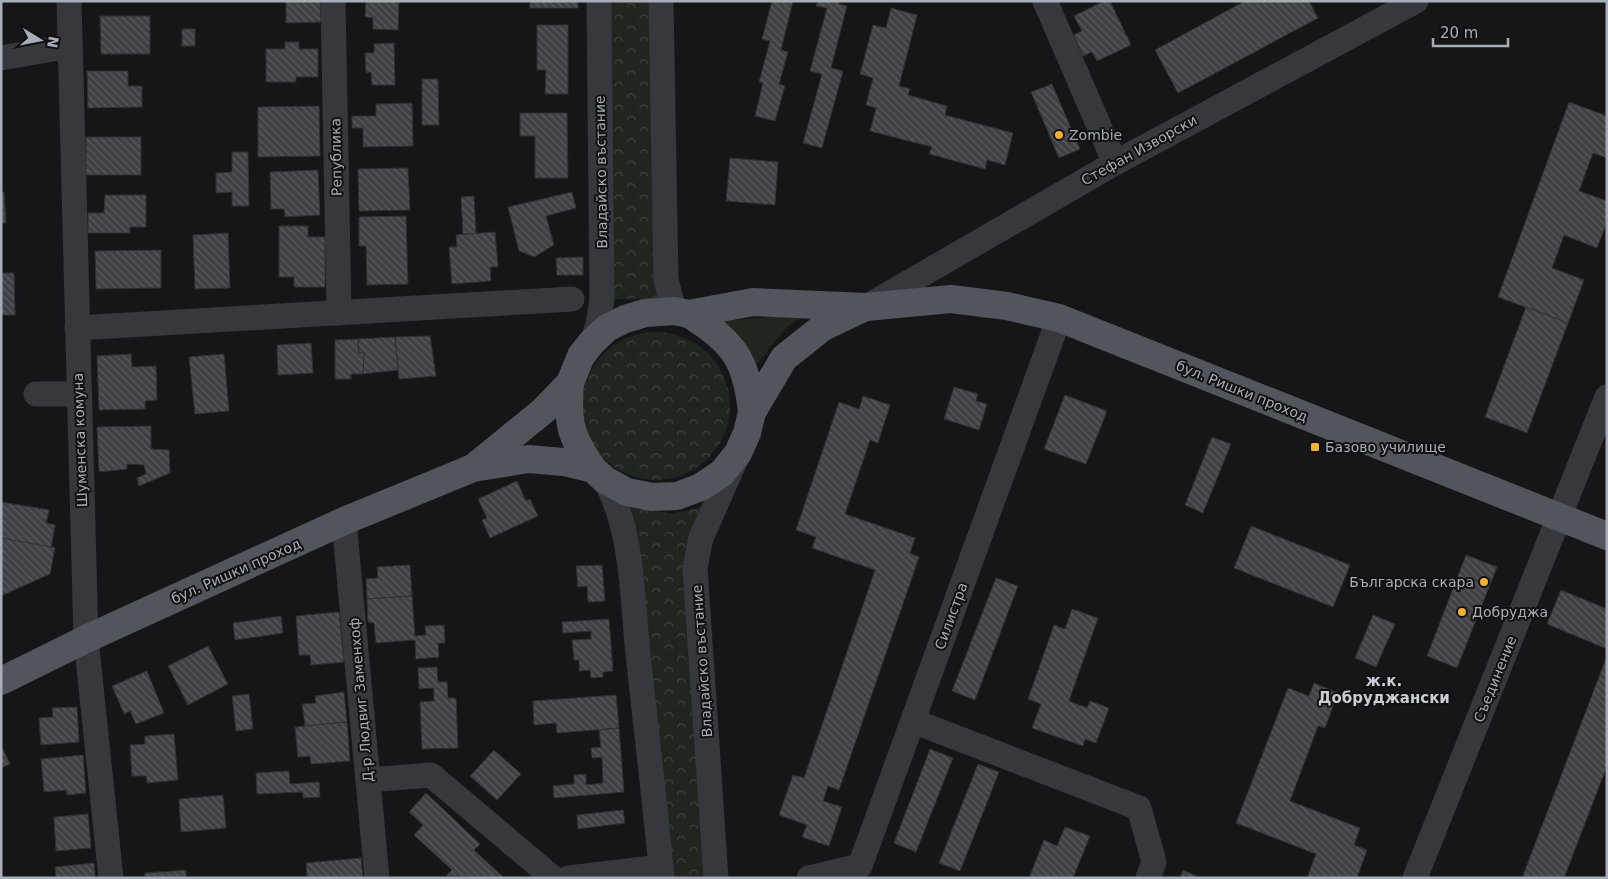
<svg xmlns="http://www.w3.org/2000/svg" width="1608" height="879" font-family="'DejaVu Sans',sans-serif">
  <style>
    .grass { fill: #1e261f }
    .park { fill: url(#park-crowns) }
    .building { fill: url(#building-back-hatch); stroke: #303034 }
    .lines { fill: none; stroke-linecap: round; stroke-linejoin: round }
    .minor { stroke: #37383d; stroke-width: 25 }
    .major { stroke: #53555c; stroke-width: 28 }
    .poi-dot { fill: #f2b134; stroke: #111113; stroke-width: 2 }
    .labels { text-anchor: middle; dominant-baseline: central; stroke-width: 4; stroke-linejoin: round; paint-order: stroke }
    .poi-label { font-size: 14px; fill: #a8adb8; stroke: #111113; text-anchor: start }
    .street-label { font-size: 14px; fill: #a8adb8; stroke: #111113 }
    .neighbourhood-label { font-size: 15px; font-weight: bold; fill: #c9ccd4; stroke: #111113 }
  </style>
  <defs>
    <pattern id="park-crowns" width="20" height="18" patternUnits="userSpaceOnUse" patternTransform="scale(1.25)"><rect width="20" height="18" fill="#1e261f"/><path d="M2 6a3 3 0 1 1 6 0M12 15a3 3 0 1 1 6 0" fill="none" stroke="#3c433d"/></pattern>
    <pattern id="building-back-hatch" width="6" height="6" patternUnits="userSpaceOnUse" patternTransform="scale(1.25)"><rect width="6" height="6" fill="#404145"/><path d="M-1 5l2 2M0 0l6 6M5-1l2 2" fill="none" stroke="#595a5e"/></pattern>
  </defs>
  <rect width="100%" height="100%" fill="#161618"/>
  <path class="grass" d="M793,315L804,316L788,326L756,365L741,337L722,321Z"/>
  <g class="park">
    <path d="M599,1H661L669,299H602Z"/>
    <circle cx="656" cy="406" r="74"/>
    <path d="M616,504L672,514L715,504L701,538L716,878H662Z"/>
  </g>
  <g class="building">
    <path d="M286,1H320L321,22L286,23Z"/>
    <path d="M366,1H399L398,30L373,29V18L365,17Z"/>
    <rect x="530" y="1" width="48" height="7"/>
    <path d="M772,1H793L781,50L788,52L779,84L785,86L775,121L755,116L763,83L759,82L770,41L762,39Z"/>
    <path d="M818,1H840L839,4L847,6L831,68L843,71L822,148L803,143L822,74L810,71L827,8L816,6Z"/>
    <path d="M1104,1H1110L1131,45L1097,61L1092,52L1083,56L1074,35L1082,31L1074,16Z"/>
    <path d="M1245,1H1309L1318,18L1178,93L1155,50Z"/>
    <path d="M891,8L917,15L899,86L910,89L908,95L947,106L945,115L1013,133L1005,165L987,160L985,169L929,154L932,147L870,131L876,108L866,105L873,78L860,74L873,25L886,28Z"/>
    <path d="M100,16H150V54H101Z"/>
    <path d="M537,25H568V94H545L546,70H537Z"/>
    <rect x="182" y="29" width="13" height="17"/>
    <path d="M285,42H299V49H318V77H296V82H266V49H285Z"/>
    <path d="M394,43L395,85H372L371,72L366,73L365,53H374V44Z"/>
    <path d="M87,71H128V86H142V107L88,108Z"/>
    <path d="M422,79H438L439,125H422Z"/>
    <path d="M1052,84L1080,149L1059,158L1031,92Z"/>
    <path d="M1569,102L1607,116V158L1593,153L1579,191L1607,201V222L1597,248L1564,235L1552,268L1584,280L1568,323L1498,297Z"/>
    <path d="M412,103L413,146L363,147V128H352V116H376V104Z"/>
    <path d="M319,106L320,156L258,157V107Z"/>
    <path d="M520,113H567L568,178H535V136H520Z"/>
    <rect x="86" y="137" width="55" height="38"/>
    <path d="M232,152H248L249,206H232V192L216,193V173L232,172Z"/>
    <path d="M730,158L778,162L775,205L726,201Z"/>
    <path d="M408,168L410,210L359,211L358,169Z"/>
    <path d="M318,170L320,215L285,217L284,209H271L270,172Z"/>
    <path d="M1,192H4L6,223H1Z"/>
    <path d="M572,192L576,208L546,216L554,245L534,257L519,251L508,207Z"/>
    <path d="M105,195H146V227H130V233H88V213H104Z"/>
    <path d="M474,196L476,234H463L461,197Z"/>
    <path d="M406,216L408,284L367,285L366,246H359V217Z"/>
    <path d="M279,226H308V237H325V287H294V277H279Z"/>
    <path d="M495,232L498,267H490L491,281L452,284L449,247H457L456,235Z"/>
    <path d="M228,233L230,288L195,289L193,235Z"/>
    <path d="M161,250V288L96,289L95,251Z"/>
    <path d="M583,257V275H557L556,258Z"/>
    <path d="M1,273H14L15,315H1Z"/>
    <path d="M1526,307L1568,323L1527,433L1485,417Z"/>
    <path d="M430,336L436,376L399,379L395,337Z"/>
    <path d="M395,337L398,370L363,374L364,353H359L358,339Z"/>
    <path d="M358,339L359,353H364L363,374H351V379H335V340Z"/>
    <path d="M311,343L313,373L278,375L277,345Z"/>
    <path d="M131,354L132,367L156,366L157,400L145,401V409L99,410L97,356Z"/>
    <path d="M224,354L229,411L195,414L189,357Z"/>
    <path d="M954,387L978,394L976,401L987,404L979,430L944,419Z"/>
    <path d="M1065,395L1107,411L1086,464L1044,449Z"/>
    <path d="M863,396L890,405L878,443L870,440L845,514L915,538L910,553L919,557L839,790L828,786L823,801L842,807L829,846L802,837L807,825L779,815L793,775L804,778L875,570L812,548L816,537L796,530L839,402L859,409Z"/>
    <path d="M151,426V449L169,450L170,473L139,486L137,478L146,474L144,465L127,464V469L99,472L97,427Z"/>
    <path d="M1212,437L1231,444L1203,513L1185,505Z"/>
    <path d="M517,481L526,501L530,499L538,516L490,538L482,520L487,518L478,499Z"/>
    <path d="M1,502L49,510L46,523L55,525L51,547L55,548L50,574L1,596Z"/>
    <path d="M1,502L49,510L46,523L55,525L51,547L1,538Z"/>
    <path d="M1251,526L1350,565L1333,607L1234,568Z"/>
    <path d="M1466,555L1497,567L1457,668L1427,656Z"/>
    <path d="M410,565L412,596L367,599L366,579L378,578L377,567Z"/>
    <path d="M602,565L605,601L588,602L587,586L578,587L576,566Z"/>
    <path d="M996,578L1018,586L975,700L952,691Z"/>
    <path d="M1561,590L1607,609V649L1547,624Z"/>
    <path d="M412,596L415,636L426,635L425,626L444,625L445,643H438L439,657L416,659L415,640L376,643L374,623L368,622L367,599Z"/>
    <path d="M1072,609L1098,618L1069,701L1087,708L1090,701L1109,708L1096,743L1085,739L1083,746L1032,728L1041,704L1028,699L1054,625L1065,629Z"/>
    <path d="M339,612L344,662L311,665L310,655H299L296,616Z"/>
    <path d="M1373,615L1395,624L1376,667L1355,658Z"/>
    <path d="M281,616L283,633L235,640L233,623Z"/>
    <path d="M609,619L613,671L603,672V677L591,678L590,670L579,671V660H574L572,640L591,639V631L563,633L562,622Z"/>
    <path d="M208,646L228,684L188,705L168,666Z"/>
    <path d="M1607,656V766L1564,878H1522Z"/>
    <path d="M437,667L438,682H447L448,698H456L458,748L422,749L420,702L434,701V688L419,689L418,668Z"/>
    <path d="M147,671L164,713L136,724L130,711L124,714L112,686Z"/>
    <path d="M1314,683L1338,693L1325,728L1318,726L1290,801L1360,828L1354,845L1367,850L1357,878H1307L1316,854L1236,823L1288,688L1309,696Z"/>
    <path d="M344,692L347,722L305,726L302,704L316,703L315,696Z"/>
    <path d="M249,694L253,729L236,731L232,696Z"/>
    <path d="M616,695L619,728L557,733L556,723L534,725L533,701Z"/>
    <path d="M77,707L79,742L41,745L39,718L53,717L52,708Z"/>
    <path d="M347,722L350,761L311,764L310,756L298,757L295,727Z"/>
    <path d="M619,728L624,792L554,798L553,786L574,784V775L586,774V785L603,783L602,757L592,758L591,748L601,747L599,730Z"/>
    <path d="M174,734L178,780L147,783L146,776H132L130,745L145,744V736Z"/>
    <path d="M1,745L10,764L1,768Z"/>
    <path d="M930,749L953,758L916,852L894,843Z"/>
    <path d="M494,750L521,774L497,800L470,776Z"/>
    <path d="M83,755L86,793L67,795L66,790L44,792L41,759Z"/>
    <path d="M978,764L999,772L960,871L939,863Z"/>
    <path d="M289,771L290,784L319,782L320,797L303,798V792L257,794L256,773Z"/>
    <path d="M426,793L480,844L474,850L504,878L446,876L452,870L414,835L423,825L409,812Z"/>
    <path d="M223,795L226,828L181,832L179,799Z"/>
    <path d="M623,810L625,823L578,829L577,815Z"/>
    <path d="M88,814L91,848L56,851L54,817Z"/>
    <path d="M1065,827L1090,836L1073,878H1029L1044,840L1057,846Z"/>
    <path d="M361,858L363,878H307L306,863Z"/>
    <path d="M94,863L95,878H56L55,867Z"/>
    <path d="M186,870V878H145V873Z"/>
    <path d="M1183,870L1201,878H1180Z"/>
  </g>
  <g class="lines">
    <g class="minor">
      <path d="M69,1L86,639L111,878"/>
      <path d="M333,1L339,313"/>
      <path d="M661,1L666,279L674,311"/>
      <path d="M1045,1L1115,163"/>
      <path d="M1,58L70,46"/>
      <path d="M866,307L1115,163L1416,1"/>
      <path d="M77,328L572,299"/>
      <path d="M592,342L598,325L602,299L599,1"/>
      <path d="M36,394H79"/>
      <path d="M605,480C633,531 632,597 638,654C646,729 655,803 662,878"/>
      <path d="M344,521L377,878"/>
      <path d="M913,721L1139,808L1154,862L1148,878"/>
      <path d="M368,780L431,775L553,878"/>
      <path d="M569,878L661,867"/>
      <path d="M716,878L695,568L701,538L736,459"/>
      <path d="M809,878L860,866L1059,318"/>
      <path d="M1415,878L1607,397"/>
    </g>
    <g class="major">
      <path d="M689,314C734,343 746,358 752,412"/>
      <path d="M570,383C567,423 570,436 593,469"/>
      <path d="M473,468L543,411L570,383L581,356L592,342L607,328L625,319L645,313L674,311L689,314L753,302L866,307L951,299L1007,306L1059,318L1607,536"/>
      <path d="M1,681L86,639L344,521L473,468L528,459L564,462L593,469L605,480L627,492L652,497L677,496L701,487L722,473L738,453L747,433L752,412L784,358L823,327L863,308"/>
    </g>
  </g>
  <g class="poi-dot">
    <circle cx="1059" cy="135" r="5"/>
    <rect x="1310" y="442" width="10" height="10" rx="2.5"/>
    <circle cx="1484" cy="582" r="5"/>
    <circle cx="1462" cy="612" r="5"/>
  </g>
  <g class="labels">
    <g class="poi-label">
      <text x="1069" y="135">Zombie</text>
      <text x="1325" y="447">Базово училище</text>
      <text x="1474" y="582" text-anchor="end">Българска скара</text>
      <text x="1472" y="612">Добруджа</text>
    </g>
    <g class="street-label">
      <text transform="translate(1139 150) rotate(-29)">Стефан Изворски</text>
      <text transform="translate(336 157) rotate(-91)">Република</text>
      <text transform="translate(601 172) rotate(-91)">Владайско въстание</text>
      <text transform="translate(1242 391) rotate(22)">бул. Ришки проход</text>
      <text transform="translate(80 440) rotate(-92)">Шуменска комуна</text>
      <text transform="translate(236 571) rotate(-24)">бул. Ришки проход</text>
      <text transform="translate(951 616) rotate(-70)">Силистра</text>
      <text transform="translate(702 661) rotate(-94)">Владайско въстание</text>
      <text transform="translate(1495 679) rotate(-68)">Съединение</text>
      <text transform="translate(361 700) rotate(-95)">Д-р Людвиг Заменхоф</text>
    </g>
    <g class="neighbourhood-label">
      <text x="1384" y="681">ж.к.<tspan x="1384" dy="17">Добруджански</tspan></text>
    </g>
  </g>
  <rect width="1608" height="879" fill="none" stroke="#a8adb8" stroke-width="5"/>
  <g transform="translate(40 40) rotate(100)" stroke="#111113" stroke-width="4" paint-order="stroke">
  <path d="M0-4L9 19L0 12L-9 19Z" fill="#a8adb8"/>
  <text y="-8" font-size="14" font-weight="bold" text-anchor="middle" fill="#a8adb8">N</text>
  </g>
  <path d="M1433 38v8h75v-8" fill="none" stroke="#a8adb8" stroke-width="2.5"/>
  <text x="1440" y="38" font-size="15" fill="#a8adb8" stroke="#111113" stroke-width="4" paint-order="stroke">20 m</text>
</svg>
